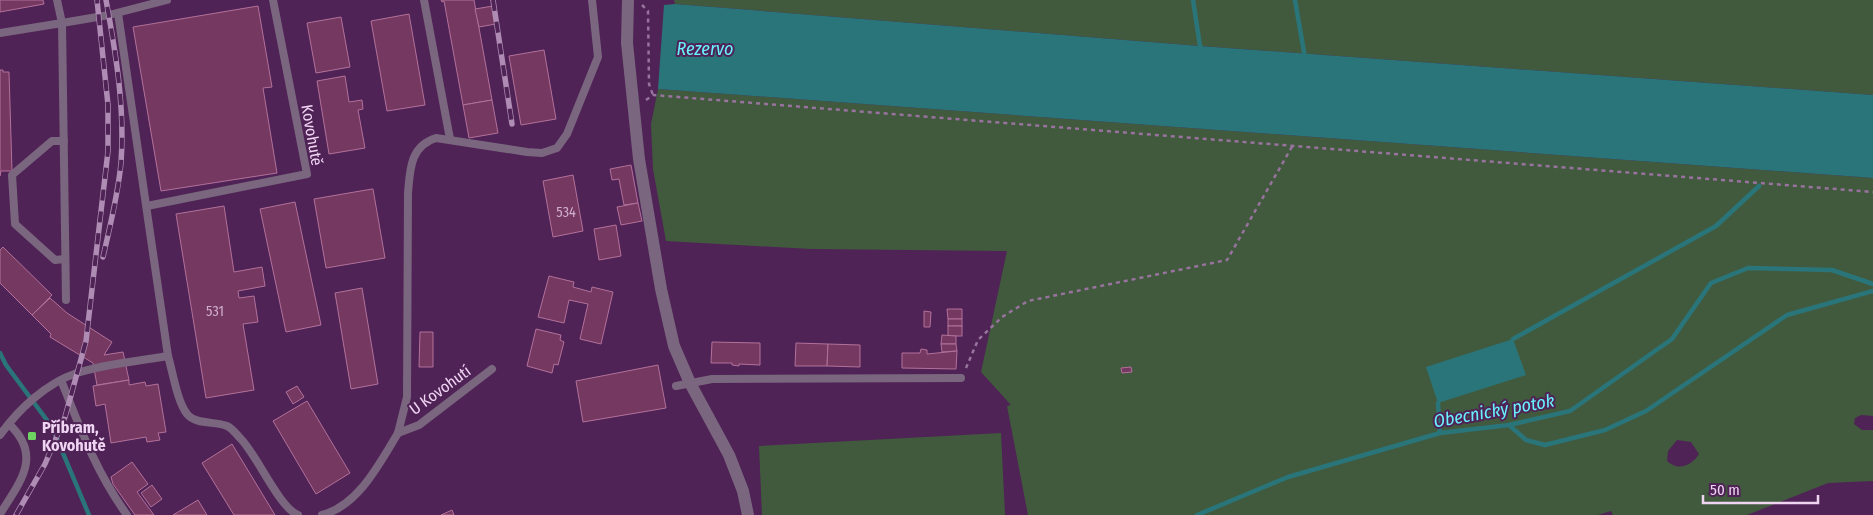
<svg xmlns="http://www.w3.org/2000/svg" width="1873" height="515" font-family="'Fira Sans Condensed',sans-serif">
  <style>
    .green { fill: #415a3e; fill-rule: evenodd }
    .water { fill: #2a757a }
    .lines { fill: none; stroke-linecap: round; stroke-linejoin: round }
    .stream { stroke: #2a757a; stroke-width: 4.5 }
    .building { fill: #753961; stroke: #b2719a }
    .path { stroke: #97739d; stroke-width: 2.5; stroke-dasharray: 4 4; stroke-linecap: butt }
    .service { stroke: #7a667e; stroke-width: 8 }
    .minor { stroke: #7a667e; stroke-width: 12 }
    .rail-casing { stroke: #ae8cb3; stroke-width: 5.5 }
    .rail { stroke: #4f2356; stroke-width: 4; stroke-dasharray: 11; stroke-linecap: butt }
    .poi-dot { fill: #6dd361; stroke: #4f2356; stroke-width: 2 }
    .labels { text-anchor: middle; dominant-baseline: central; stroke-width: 4; stroke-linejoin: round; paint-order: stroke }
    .number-label { font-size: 14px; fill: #d1aece }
    .street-label { font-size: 16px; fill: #f0d5f3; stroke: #4f2356 }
    .poi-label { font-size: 16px; font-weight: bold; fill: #f0d5f3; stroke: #4f2356; text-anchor: start }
    .water-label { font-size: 18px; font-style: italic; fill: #69f3fd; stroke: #4f2356 }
  </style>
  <rect width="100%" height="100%" fill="#4f2356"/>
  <g class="green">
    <path d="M674,0H1873V95L1200,46L675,4Z"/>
    <path d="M658,89L1873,178V416L1861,415L1855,418L1854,424L1862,430H1873V481L1828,483L1747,515H1613L1611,511L1598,515H1028L1007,406L1011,405L981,372L1007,251L811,249L666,241L653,169L651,124ZM1677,440L1691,442L1699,454C1692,465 1679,472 1667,461L1668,451Z"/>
    <path d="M1001,433L1005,515H762L759,446Z"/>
  </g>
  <g class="water">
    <path d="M675,4L1200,46L1873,95V178L658,89L664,5Z"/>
    <path d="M1513,339L1526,375L1438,403L1426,367Z"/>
  </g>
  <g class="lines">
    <g class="stream">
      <path d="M1193,0L1200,46L1203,50"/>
      <path d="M1295,0L1305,58"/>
      <path d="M1513,339L1716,226L1759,186"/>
      <path d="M0,353L6,365L52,427L89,515"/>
      <path d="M1438,403L1440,433"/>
      <path d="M1509,425L1526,440L1545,445L1605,430L1646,411L1787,315L1873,291"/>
      <path d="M1197,515L1288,477L1440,433L1509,425L1570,411L1672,339L1711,283L1748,268L1832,270L1873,284"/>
    </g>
  </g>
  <g class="building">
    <path d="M0,0H43L44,4L0,12Z"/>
    <path d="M441,0H474L492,100L463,105L444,1L442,2Z"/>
    <path d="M258,6L272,87L263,88L277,173L161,191L133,27Z"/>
    <path d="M493,6L496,24L479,27L475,9Z"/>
    <path d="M409,14L425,105L387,111L371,21Z"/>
    <path d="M341,17L350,67L316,73L307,23Z"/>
    <path d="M544,50L556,119L521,125L509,56Z"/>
    <path d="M0,70H3V72H9L12,171H1L0,176Z"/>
    <path d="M345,76L349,102L362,100L363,109L358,110L365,148L329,154L317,81Z"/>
    <path d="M492,100L498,133L469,138L463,105Z"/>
    <path d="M631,165L638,203L624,205L619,179L612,180L610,169Z"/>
    <path d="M573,175L583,231L553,237L543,181Z"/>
    <path d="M372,189H373L385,258L326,268L314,199Z"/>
    <path d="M295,202L321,325L286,332L260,209Z"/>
    <path d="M638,203L642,221L621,225L617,207Z"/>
    <path d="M224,206L234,272L262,267L265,286L238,291L239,298L254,296L258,322L243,324L254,390L206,398L176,214Z"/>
    <path d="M616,225L621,256L599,260L594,229Z"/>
    <path d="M3,247L52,295L32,315L0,283V250Z"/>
    <path d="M549,276L574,282L573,287L591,292L592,287L613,292L601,344L580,339L588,304L569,300L564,323L538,317Z"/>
    <path d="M362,288L378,384L351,389L335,293Z"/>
    <path d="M50,298L67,313L112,342L104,355L123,352L129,380L97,385L93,363L50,337L51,334L32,315Z"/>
    <path d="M947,309H962V319H948Z"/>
    <path d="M924,311L931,312L930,327H924Z"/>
    <rect x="948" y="319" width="14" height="7"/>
    <rect x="948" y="326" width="14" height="10"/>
    <path d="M536,329L561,335L560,340L564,342L558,365L554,364L552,373L527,366Z"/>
    <path d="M420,332H433V367H419Z"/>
    <path d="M942,335L956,336V344H941Z"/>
    <path d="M712,342L760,343V365L739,364V366L732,365V363H711Z"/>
    <path d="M796,343L828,344L827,366H795Z"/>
    <path d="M828,344L860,345V367L827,366Z"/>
    <path d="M941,344H956L957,351L942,352Z"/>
    <path d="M921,349L927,350V354L957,351L956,369L902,368V353H920Z"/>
    <path d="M658,365L666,408L583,422L576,381Z"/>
    <path d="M1131,367L1132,372L1122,373L1121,368Z"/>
    <path d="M129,380V385L145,382L146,386L158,384L166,432L158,433L160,440L147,442L146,437L111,443L105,404L96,406L93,386Z"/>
    <path d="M297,386L304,397L293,404L286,392Z"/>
    <path d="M307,401L350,473L316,494L273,421Z"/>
    <path d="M232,444L275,515H234L202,463Z"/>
    <path d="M132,462L148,484L137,492L154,515H135L113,484L111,477Z"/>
    <path d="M152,485L162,499L151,507L141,493Z"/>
    <path d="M198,500L207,515H173Z"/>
    <path d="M452,510L454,515H441Z"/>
  </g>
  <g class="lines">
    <g class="path">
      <path d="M642,5L648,11L649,84L653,95"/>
      <path d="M646,100L653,95L1873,192"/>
      <path d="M966,368L978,340L1002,317L1028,301L1227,260L1293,145"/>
    </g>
    <g class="service">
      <path d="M57,0L62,23L109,15L167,0"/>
      <path d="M424,0L450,139"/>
      <path d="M118,13L168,356C173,373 177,401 187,414C196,425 215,421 227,426C232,428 237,435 241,439C258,457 279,507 298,515"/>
      <path d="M0,33L62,23L66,300"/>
      <path d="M64,141H52L12,175L15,224L55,260L65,259"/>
      <path d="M147,206L307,174L273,0"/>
      <path d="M61,380C80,428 96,472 127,515"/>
      <path d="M676,386L712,379L961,378"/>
      <path d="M398,433L407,397L408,193C410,170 410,146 436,138L527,152L542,153L557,148L567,134L598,57L592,0"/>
      <path d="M0,435C18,410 46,383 77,373C104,364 139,361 168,356"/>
      <path d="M0,514C20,482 43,456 9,424"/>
      <path d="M322,515C358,506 380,463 398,433L419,425L492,369"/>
    </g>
    <path class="minor" d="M628,0L627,43L639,159L661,289L674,346L690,383L729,455L743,491L748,515"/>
    <defs>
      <g id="rail">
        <path d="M493,0L512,124"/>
        <path d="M103,257C110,226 118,195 121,163C125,108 116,54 106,0"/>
        <path d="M16,515L45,464L65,417L86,341L108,151V105L97,0"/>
      </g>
    </defs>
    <use href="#rail" class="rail-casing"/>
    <use href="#rail" class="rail"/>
  </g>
  <rect class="poi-dot" x="27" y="431" width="10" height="10" rx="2.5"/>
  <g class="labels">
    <g class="number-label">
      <text x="566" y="212">534</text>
      <text x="215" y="311">531</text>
    </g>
    <g class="street-label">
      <text transform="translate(312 135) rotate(80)">Kovohutě</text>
      <text transform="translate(440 390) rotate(-36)">U Kovohutí</text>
    </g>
    <g class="poi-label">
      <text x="42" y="427">Příbram,<tspan x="42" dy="18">Kovohutě</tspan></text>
    </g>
    <g class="water-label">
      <text x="705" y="49">Rezervo</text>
      <text transform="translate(1494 411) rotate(-10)">Obecnický potok</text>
    </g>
  </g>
  <path d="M1703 495v8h115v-8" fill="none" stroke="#f0d5f3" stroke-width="2.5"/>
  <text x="1710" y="495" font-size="15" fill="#f0d5f3" stroke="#4f2356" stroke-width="4" paint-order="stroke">50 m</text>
</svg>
